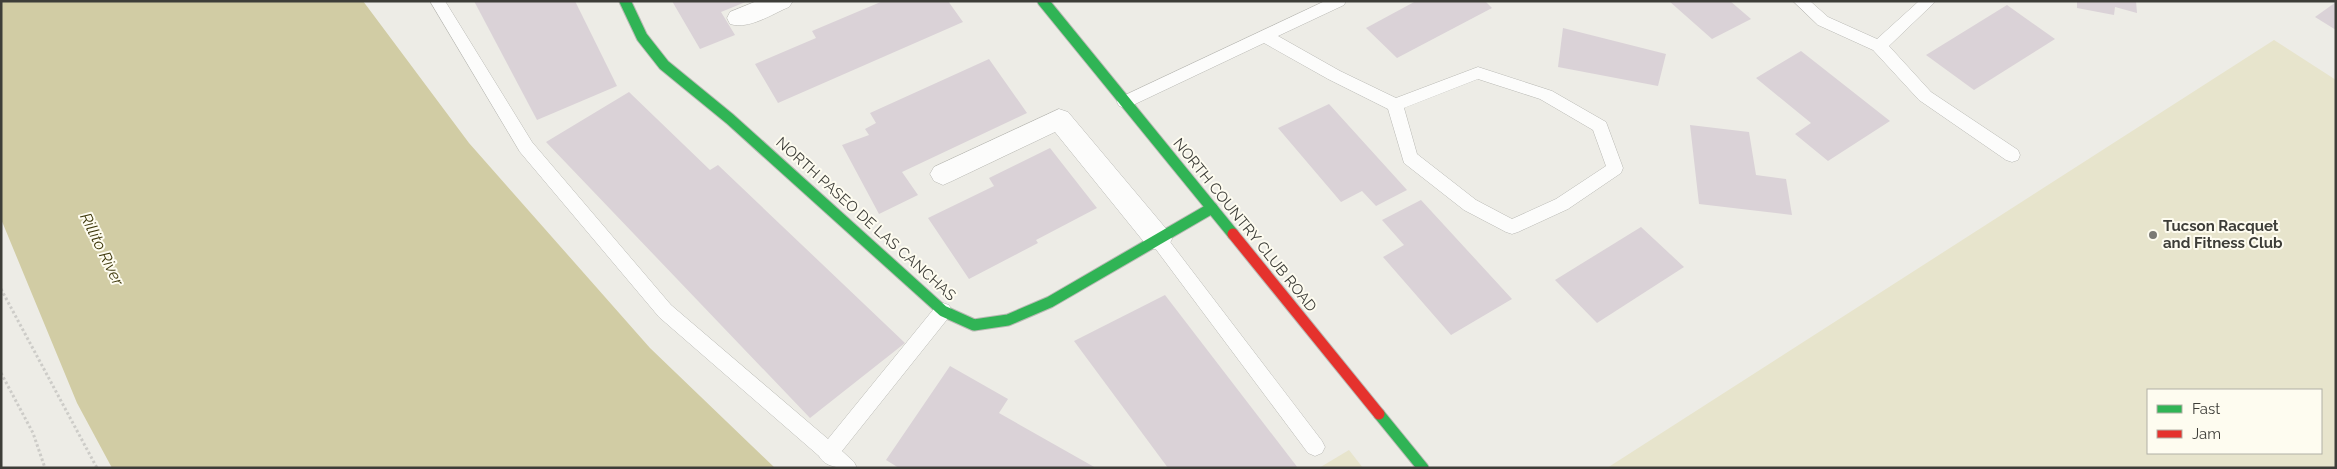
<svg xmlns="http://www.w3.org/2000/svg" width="2337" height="469" font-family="Raleway,sans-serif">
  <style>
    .green { fill: #e7e4cc; fill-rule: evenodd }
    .water { fill: #d1cca4 }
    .building { fill: #dad2d7 }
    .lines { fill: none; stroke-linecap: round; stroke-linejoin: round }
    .lane-casing { stroke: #b9b9b4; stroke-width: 1 }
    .street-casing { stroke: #b9b9b4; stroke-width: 1 }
    .fast-casing { stroke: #b9b9b4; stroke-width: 13 }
    .jam-casing { stroke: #b9b9b4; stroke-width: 13 }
    .path { stroke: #cdccc8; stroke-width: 3; stroke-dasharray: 2.5 2.5; stroke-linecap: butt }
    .lane { fill: #fcfcfb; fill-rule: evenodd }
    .street { fill: #fcfcfb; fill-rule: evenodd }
    .fast { stroke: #30b455; stroke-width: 11 }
    .jam { stroke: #e5322d; stroke-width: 11 }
    .poi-dot { fill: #7b7a75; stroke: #fefcf0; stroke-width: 2 }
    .labels { text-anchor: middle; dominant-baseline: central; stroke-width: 4; stroke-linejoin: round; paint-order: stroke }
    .street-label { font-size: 15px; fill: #3d3d38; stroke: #fefcf0 }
    .poi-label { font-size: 15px; font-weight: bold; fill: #3d3d38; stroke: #fefcf0; text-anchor: start }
    .water-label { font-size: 16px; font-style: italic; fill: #3e380b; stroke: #fefcf0 }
  </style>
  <rect width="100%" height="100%" fill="#edece6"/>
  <g class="green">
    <path d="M2274,40L2336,80V468H1607ZM2321,390V453H2148V390Z"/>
    <path d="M1349,450L1363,468H1319Z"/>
  </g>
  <path class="water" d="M1,1H363L469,143L650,348L775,468H112L77,403L1,219Z"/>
  <g class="building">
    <path d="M474,1H575L617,86L537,120Z"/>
    <path d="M672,1H748L721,12L735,35L700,49Z"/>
    <path d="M883,1H948L963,22L778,103L755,64L816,38L812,31Z"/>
    <path d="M1416,1H1485L1492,8L1397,58L1366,28Z"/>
    <path d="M1669,1H1730L1751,19L1712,39Z"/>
    <path d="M2077,1H2136L2137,13L2115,7L2114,15L2077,8Z"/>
    <path d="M2336,2V30L2315,17Z"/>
    <path d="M2007,5L2055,39L1974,90L1926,55Z"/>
    <path d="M1563,28L1666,54L1658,86L1558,67Z"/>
    <path d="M1801,51L1890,121L1828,161L1795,134L1811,123L1756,78Z"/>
    <path d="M989,59L1027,113L902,172L918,195L879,214L842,145L869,135L865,129L876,123L870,113Z"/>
    <path d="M629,92L710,170L718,165L905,343L810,418L546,142Z"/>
    <path d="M1329,104L1407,190L1376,206L1362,191L1341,202L1278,128Z"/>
    <path d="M1690,125L1749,132L1756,175L1786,179L1792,215L1699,204Z"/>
    <path d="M1050,148L1097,208L1036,240L1038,243L969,279L928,218L994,186L989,178Z"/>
    <path d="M1421,200L1512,299L1451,335L1383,257L1404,245L1382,220Z"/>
    <path d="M1641,227L1684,267L1597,323L1555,280Z"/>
    <path d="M1165,295L1298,468H1168L1074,341Z"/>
    <path d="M950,366L1008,399L999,413L1096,468H899L886,460Z"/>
  </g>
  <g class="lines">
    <defs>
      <g id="lane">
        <path d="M430,1H445L532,142L671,305L828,439L937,305L943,303L949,305L952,311L949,317L842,451L854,462L857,468C844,468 826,469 819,456L659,317L520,152Z"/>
        <path d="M1325,1H1346L1344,5L1278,36L1340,71L1396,98L1478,67L1552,91L1606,122L1623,168L1621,173L1568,209L1518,232L1512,234L1506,232L1464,210L1404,163L1388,109L1328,79L1264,43L1131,106L1125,108L1119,106L1117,102L1119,98ZM1478,79L1540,99L1593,130L1606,166L1556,199L1512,219L1476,200L1417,154L1404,108Z"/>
        <path d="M1793,1H1810L1828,17L1877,39L1919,1H1936L1889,46L1931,92L2018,150L2020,155L2018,160L2012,162L2006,160L1919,100L1873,50L1818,25Z"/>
        <path d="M1158,232L1164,234L1322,441L1325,447L1322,453L1315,456L1308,453L1152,244L1149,239L1152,234Z"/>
      </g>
      <g id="street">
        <path d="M757,1H793L789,7C772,14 749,30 730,24L727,18L730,12Z"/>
        <path d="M1059,109L1068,112L1168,231L1172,239L1168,247L1158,250L1148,247L1055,132L952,181L943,185L934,181L930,174L934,167Z"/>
      </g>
      <g id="fast">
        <path d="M625,1L642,37L664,65L730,119L943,311L974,325L1008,320L1050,302L1212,208"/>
        <path d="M1043,1L1233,234"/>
        <path d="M1379,414L1423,468"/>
      </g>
      <path id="jam" d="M1233,234L1379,414"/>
    </defs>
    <use href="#lane" class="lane-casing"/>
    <use href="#street" class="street-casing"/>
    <use href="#fast" class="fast-casing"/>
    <use href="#jam" class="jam-casing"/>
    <g class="path">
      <path d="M1,289L97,468"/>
      <path d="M1,373L33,433L45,468"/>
    </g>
    <use href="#lane" class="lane"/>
    <use href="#street" class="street"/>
    <use href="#fast" class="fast"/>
    <use href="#jam" class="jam"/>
  </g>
  <circle class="poi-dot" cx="2153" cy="235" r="5"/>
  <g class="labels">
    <g class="street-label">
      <text transform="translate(866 219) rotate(42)">NORTH PASEO DE LAS CANCHAS</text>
      <text transform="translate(1245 225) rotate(51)">NORTH COUNTRY CLUB ROAD</text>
    </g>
    <g class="poi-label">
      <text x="2163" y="226">Tucson Racquet<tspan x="2163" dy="17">and Fitness Club</tspan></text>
    </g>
    <g class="water-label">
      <text transform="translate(102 249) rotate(64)">Rillito River</text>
    </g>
  </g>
  <rect width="2337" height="469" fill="none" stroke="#3d3d38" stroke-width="5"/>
  <rect x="2147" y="389" width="175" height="65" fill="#fefcf0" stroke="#b1b0a6"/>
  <rect x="2157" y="405" width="25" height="8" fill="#30b455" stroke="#b1b0a6"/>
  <text x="2192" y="414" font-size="15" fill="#3d3d38">Fast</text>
  <rect x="2157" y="430" width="25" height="8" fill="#e5322d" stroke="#b1b0a6"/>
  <text x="2192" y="439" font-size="15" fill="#3d3d38">Jam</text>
</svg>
